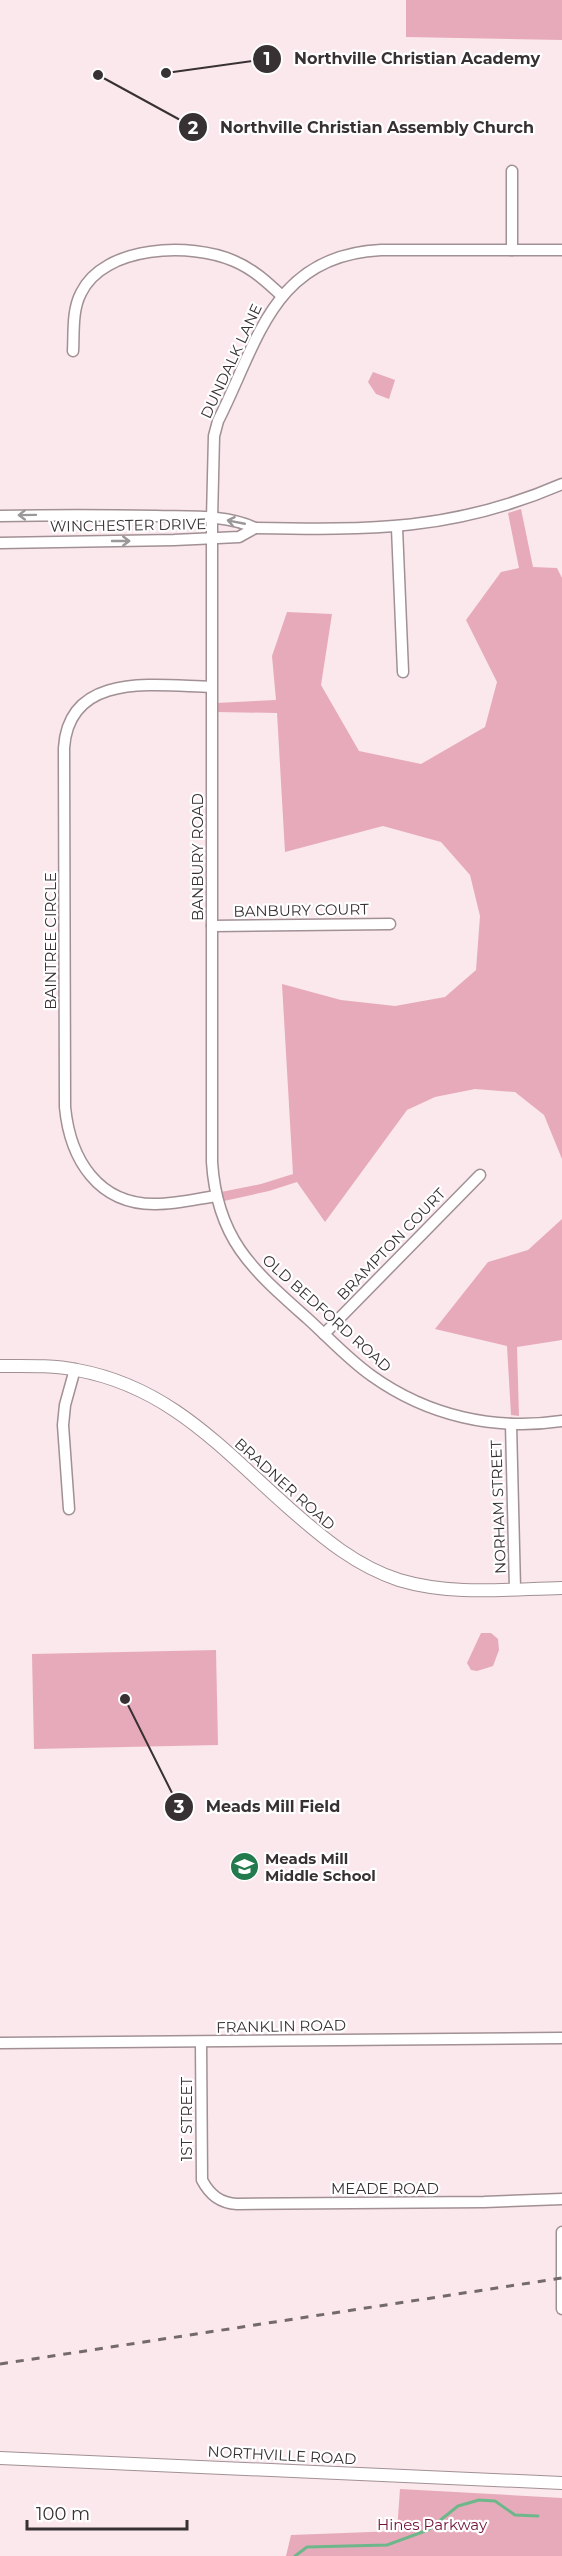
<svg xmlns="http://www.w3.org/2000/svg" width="562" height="2556" font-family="Montserrat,sans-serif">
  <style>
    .green { fill: #e7aaba }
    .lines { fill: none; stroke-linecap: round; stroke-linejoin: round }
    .stream { stroke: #6eb78b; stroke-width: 3 }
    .minor-casing { stroke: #a19094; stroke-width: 13 }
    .tertiary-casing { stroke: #a19094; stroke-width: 14 }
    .minor { stroke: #fff; stroke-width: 10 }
    .tertiary { stroke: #fff; stroke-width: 12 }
    .rail { stroke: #74696c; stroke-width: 3; stroke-dasharray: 8 8; stroke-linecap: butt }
    .oneway { stroke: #9c9899 }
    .labels { text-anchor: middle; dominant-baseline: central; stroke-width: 4.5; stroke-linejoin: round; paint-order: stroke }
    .street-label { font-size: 15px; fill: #383133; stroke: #fff }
    .poi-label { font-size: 15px; font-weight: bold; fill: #383133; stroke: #fff; text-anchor: start }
    .park-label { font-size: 15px; fill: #6f1339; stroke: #fff }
    .leader { fill: none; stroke: #383133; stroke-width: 2 }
    .callout-dot { fill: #383133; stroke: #fff; stroke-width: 2 }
    .mark-label { font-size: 18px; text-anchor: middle; font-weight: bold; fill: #fff }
    .callout-label { font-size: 16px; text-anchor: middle; font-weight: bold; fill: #383133; stroke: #fff; stroke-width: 4.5; stroke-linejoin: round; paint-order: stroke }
  </style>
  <rect width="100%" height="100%" fill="#fbe8ec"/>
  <g class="green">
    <path d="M406,0H562V40L406,37Z"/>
    <path d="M373,372L395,380L389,399L376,394L368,382Z"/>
    <path d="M521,509L533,567L557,568L562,578V1159L544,1115L515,1092L475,1089L435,1097L407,1110L325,1222L297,1182L269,1191L224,1201L221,1192L261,1184L293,1174L282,984L341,1000L395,1006L445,997L476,970L480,916L470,875L441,842L383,826L285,852L277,713L216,712V703L276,700L272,656L287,612L332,614L321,685L359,751L421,764L485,727L497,682L466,620L501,572L519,568L508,513Z"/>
    <path d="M562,1219V1340L517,1347L519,1416L511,1415L507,1346L435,1329L488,1262L528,1250Z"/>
    <path d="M481,1633H491L498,1639L499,1650L493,1666L477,1671L471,1670L467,1663Z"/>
    <path d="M216,1650L218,1745L34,1749L32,1654Z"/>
    <path d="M400,2489L562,2498V2556H286L291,2535L397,2531Z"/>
  </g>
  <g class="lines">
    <path class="stream" d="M295,2556L307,2547L387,2545L428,2530L458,2506L479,2500L495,2501L515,2515L538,2516"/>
    <defs>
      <g id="minor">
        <path d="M512,171V250"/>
        <path d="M562,250H381C273,255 258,342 218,421L214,436L212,519V1162C217,1240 253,1270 308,1319C329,1338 349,1360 372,1376C428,1416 495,1431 562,1421"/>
        <path d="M73,351C74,332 72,310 81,293C104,245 191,242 234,261C253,269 267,282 282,296"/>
        <path d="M0,516C52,515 104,515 156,516C188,517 226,514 255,528L239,537L174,540L0,543"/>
        <path d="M255,528C370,530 454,531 562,484"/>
        <path d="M397,528L403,672"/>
        <path d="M211,687C158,686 69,670 64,748L65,1107C70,1159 98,1205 156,1204C176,1204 196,1199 216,1196"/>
        <path d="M212,926L390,924"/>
        <path d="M324,1334L480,1175"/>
        <path d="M511,1424L515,1589"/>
        <path d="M69,1509L63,1425L65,1405L75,1369"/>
        <path d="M201,2042L202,2180C210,2195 220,2203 237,2204L484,2202L562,2199"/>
        <path d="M0,2043L562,2038"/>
        <path d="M562,2232V2309"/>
      </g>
      <g id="tertiary">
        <path d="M0,1366C26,1366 52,1365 77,1370C170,1387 222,1449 290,1509C323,1538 356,1566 399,1580C452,1596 508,1589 562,1588"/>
        <path d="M0,2458L562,2483"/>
      </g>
    </defs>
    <use href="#minor" class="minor-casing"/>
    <use href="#tertiary" class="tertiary-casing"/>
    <use href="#minor" class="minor"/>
    <use href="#tertiary" class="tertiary"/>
    <path class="rail" d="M0,2364L562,2278"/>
  </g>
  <defs><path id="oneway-shaft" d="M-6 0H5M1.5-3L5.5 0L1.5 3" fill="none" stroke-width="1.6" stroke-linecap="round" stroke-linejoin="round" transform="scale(1.5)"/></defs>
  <g class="oneway">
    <use href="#oneway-shaft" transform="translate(27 515) rotate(179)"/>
    <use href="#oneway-shaft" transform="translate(236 522) rotate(-169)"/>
    <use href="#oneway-shaft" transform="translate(121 541)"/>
  </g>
  <defs>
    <symbol id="school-disc" viewBox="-11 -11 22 22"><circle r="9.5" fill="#237a4d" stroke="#fff"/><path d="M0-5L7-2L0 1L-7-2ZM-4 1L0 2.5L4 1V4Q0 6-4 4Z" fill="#fff"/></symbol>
  </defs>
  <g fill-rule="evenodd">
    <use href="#school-disc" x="228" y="1850" width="33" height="33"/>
  </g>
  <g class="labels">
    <g class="street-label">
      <text transform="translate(231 361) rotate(-65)">DUNDALK LANE</text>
      <text transform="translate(128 525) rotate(-1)">WINCHESTER DRIVE</text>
      <text transform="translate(197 857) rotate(-90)">BANBURY ROAD</text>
      <text transform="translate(301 910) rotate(-1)">BANBURY COURT</text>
      <text transform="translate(50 941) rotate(-90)">BAINTREE CIRCLE</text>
      <text transform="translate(391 1244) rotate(-46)">BRAMPTON COURT</text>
      <text transform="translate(327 1313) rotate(42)">OLD BEDFORD ROAD</text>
      <text transform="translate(285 1484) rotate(42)">BRADNER ROAD</text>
      <text transform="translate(498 1507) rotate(-92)">NORHAM STREET</text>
      <text transform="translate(281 2026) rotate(-1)">FRANKLIN ROAD</text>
      <text transform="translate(186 2119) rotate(-90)">1ST STREET</text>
      <text x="385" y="2188">MEADE ROAD</text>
      <text transform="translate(282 2455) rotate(3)">NORTHVILLE ROAD</text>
    </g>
    <g class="poi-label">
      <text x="265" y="1858">Meads Mill<tspan x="265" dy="17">Middle School</tspan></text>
    </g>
    <g class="park-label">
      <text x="432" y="2524">Hines Parkway</text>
    </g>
  </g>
  <path class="leader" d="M166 73L267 59M98 75L193 127M125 1699L179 1807"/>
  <g class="callout-dot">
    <circle cx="166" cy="73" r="6"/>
    <circle cx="98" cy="75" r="6"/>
    <circle cx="125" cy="1699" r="6"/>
    <circle cx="267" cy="59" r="15"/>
    <circle cx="193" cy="127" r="15"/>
    <circle cx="179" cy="1807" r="15"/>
  </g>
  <g class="mark-label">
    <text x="267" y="65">1</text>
    <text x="193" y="134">2</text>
    <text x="179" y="1813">3</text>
  </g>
  <g class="callout-label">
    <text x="417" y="64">Northville Christian Academy</text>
    <text x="377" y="133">Northville Christian Assembly Church</text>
    <text x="273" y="1812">Meads Mill Field</text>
  </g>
  <path d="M27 2520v9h160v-9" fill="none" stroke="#383133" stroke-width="3"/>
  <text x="36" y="2520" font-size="18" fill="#383133" stroke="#ffffff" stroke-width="4.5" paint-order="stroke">100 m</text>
</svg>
